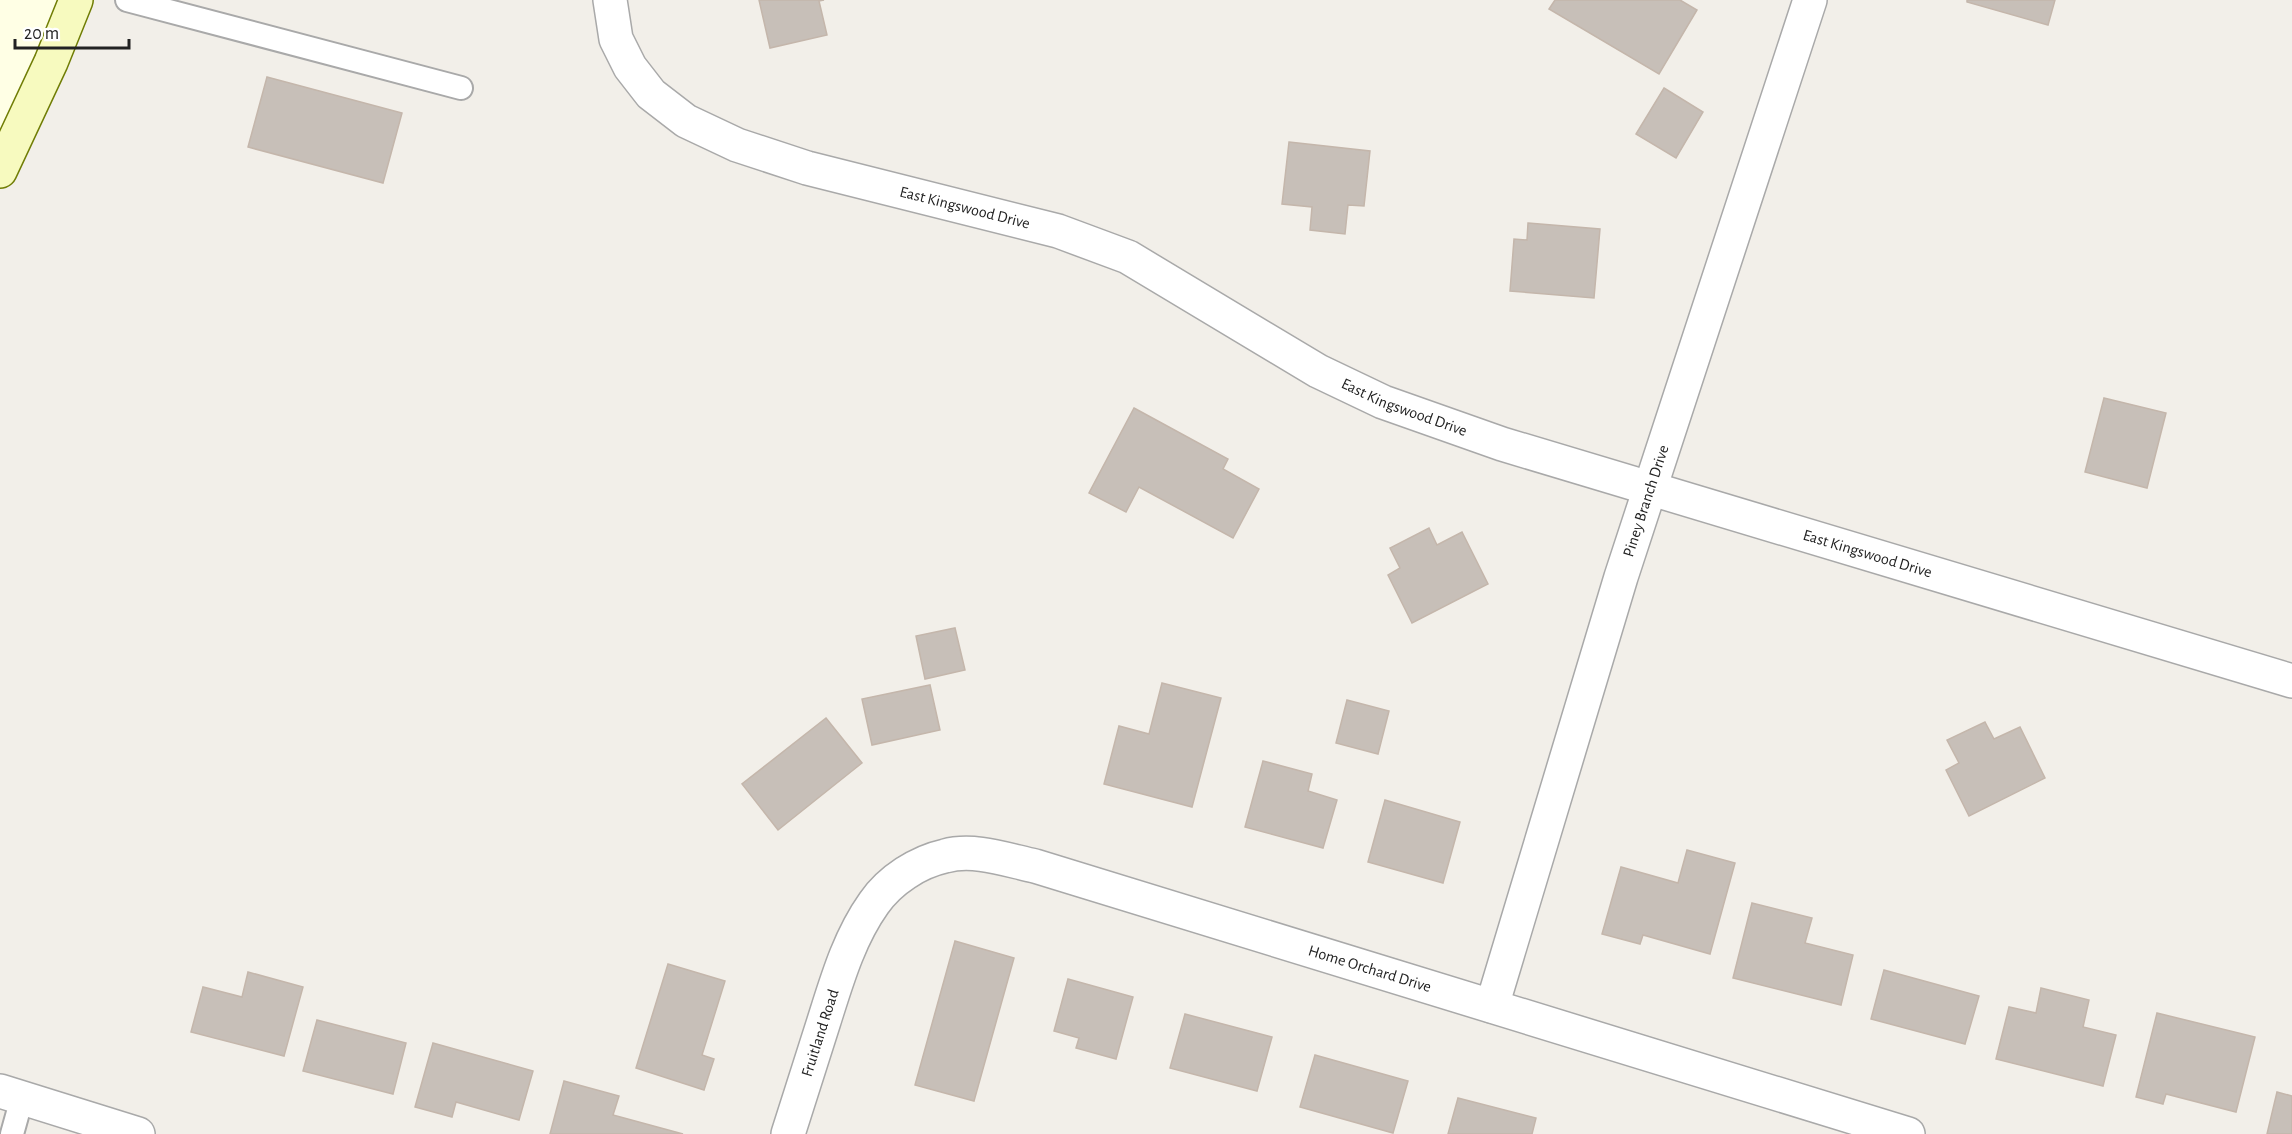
<svg xmlns="http://www.w3.org/2000/svg" width="2292" height="1134" font-family="'Alegreya Sans',sans-serif">
  <style>
    .education { fill: #ffffe5 }
    .building { fill: #c7bfb8; stroke: #c4b6ab; stroke-width: 1.5 }
    .lines { fill: none; stroke-linecap: round; stroke-linejoin: round }
    .lane-casing { stroke: #a9a9a9; stroke-width: 26 }
    .street-casing { stroke: #a9a9a9; stroke-width: 36 }
    .secondary-casing { stroke: #707d05; stroke-width: 36 }
    .lane { stroke: #fff; stroke-width: 22 }
    .street { stroke: #fff; stroke-width: 33 }
    .secondary { stroke: #f7fabf; stroke-width: 33 }
    .labels { text-anchor: middle; dominant-baseline: central; stroke-width: 4.5; stroke-linejoin: round; paint-order: stroke }
    .street-label { font-size: 16px; fill: #222; stroke: #fff }
  </style>
  <rect width="100%" height="100%" fill="#f2efe9"/>
  <path class="education" d="M0,0H76L0,171Z"/>
  <g class="building">
    <path d="M759,0H824L819,1L827,35L770,48Z"/>
    <path d="M1555,0H1680L1697,10L1659,74L1549,9Z"/>
    <path d="M1967,0H2055L2048,25L1967,2Z"/>
    <path d="M267,77L402,113L383,183L248,147Z"/>
    <path d="M1664,88L1703,112L1676,158L1636,134Z"/>
    <path d="M1289,142L1370,151L1364,206L1348,205L1345,234L1310,230L1312,207L1282,204Z"/>
    <path d="M1528,223L1600,229L1594,298L1510,291L1514,239L1527,240Z"/>
    <path d="M2104,398L2166,413L2147,488L2085,472Z"/>
    <path d="M1134,408L1228,459L1223,469L1259,489L1233,538L1139,487L1126,512L1089,493Z"/>
    <path d="M1429,528L1437,545L1462,532L1488,584L1412,623L1388,575L1400,568L1390,548Z"/>
    <path d="M955,628L965,670L925,679L916,636Z"/>
    <path d="M1162,683L1221,698L1192,807L1104,784L1119,726L1149,734Z"/>
    <path d="M930,685L940,730L872,745L862,699Z"/>
    <path d="M1347,700L1389,711L1378,754L1336,743Z"/>
    <path d="M826,718L862,763L778,830L742,784Z"/>
    <path d="M1985,722L1994,739L2020,727L2045,778L1969,816L1946,770L1959,763L1947,740Z"/>
    <path d="M1263,761L1312,774L1308,791L1337,800L1323,848L1245,827Z"/>
    <path d="M1385,800L1460,822L1443,883L1368,862Z"/>
    <path d="M1687,850L1735,863L1710,954L1643,935L1640,944L1602,934L1621,867L1678,883Z"/>
    <path d="M1752,903L1812,918L1805,943L1853,955L1841,1005L1733,978Z"/>
    <path d="M955,941L1014,958L974,1101L915,1085Z"/>
    <path d="M668,964L725,981L702,1055L714,1059L704,1090L636,1068Z"/>
    <path d="M1884,970L1979,996L1965,1044L1871,1019Z"/>
    <path d="M248,972L303,987L284,1056L191,1032L203,987L242,997Z"/>
    <path d="M1068,979L1133,997L1116,1059L1076,1048L1079,1038L1054,1031Z"/>
    <path d="M2041,988L2089,1000L2083,1027L2116,1035L2103,1086L1996,1059L2009,1007L2036,1013Z"/>
    <path d="M2157,1013L2255,1037L2236,1112L2166,1094L2163,1104L2136,1097Z"/>
    <path d="M1185,1014L1272,1037L1257,1091L1170,1068Z"/>
    <path d="M317,1020L406,1043L393,1094L303,1071Z"/>
    <path d="M433,1043L533,1071L519,1120L456,1102L452,1117L415,1107Z"/>
    <path d="M1315,1055L1408,1081L1393,1133L1300,1107Z"/>
    <path d="M564,1081L619,1096L613,1115L683,1134H550Z"/>
    <path d="M2277,1092L2292,1096V1134H2267Z"/>
    <path d="M1458,1098L1536,1118L1532,1134H1448Z"/>
  </g>
  <g class="lines">
    <defs>
      <g id="lane">
        <path d="M127,0L461,88"/>
        <path d="M12,1134L22,1098"/>
      </g>
      <g id="street">
        <path id="s1" d="M610,0L616,39L630,67L651,94L686,121L737,145L807,168L1058,231L1128,257L1318,371L1383,402L1502,444L2292,681"/>
        <path id="s2" d="M1492,1006L1621,577L1810,0"/>
        <path d="M0,1091L138,1134"/>
        <path id="s3" d="M788,1134C800,1096 812,1058 824,1021C837,980 849,938 874,903C890,880 918,862 945,856C974,848 1007,860 1035,866L1908,1134"/>
      </g>
      <path id="secondary" d="M0,171L51,62L76,0"/>
    </defs>
    <use href="#lane" class="lane-casing"/>
    <use href="#street" class="street-casing"/>
    <use href="#secondary" class="secondary-casing"/>
    <use href="#lane" class="lane"/>
    <use href="#street" class="street"/>
    <use href="#secondary" class="secondary"/>
  </g>
  <g class="labels">
    <g class="street-label">
      <text stroke="none"><textPath href="#s1" startOffset="442">East Kingswood Drive</textPath></text>
      <text stroke="none"><textPath href="#s1" startOffset="928">East Kingswood Drive</textPath></text>
      <text stroke="none"><textPath href="#s2" startOffset="528">Piney Branch Drive</textPath></text>
      <text stroke="none"><textPath href="#s1" startOffset="1414">East Kingswood Drive</textPath></text>
      <text stroke="none"><textPath href="#s3" startOffset="776">Home Orchard Drive</textPath></text>
      <text stroke="none"><textPath href="#s3" startOffset="106">Fruitland Road</textPath></text>
    </g>
  </g>
  <path d="M15 39v9h114v-9" fill="none" stroke="#222222" stroke-width="3"/>
  <text x="24" y="39" font-size="18" fill="#222222" stroke="#ffffff" stroke-width="4.5" paint-order="stroke">20 m</text>
</svg>
